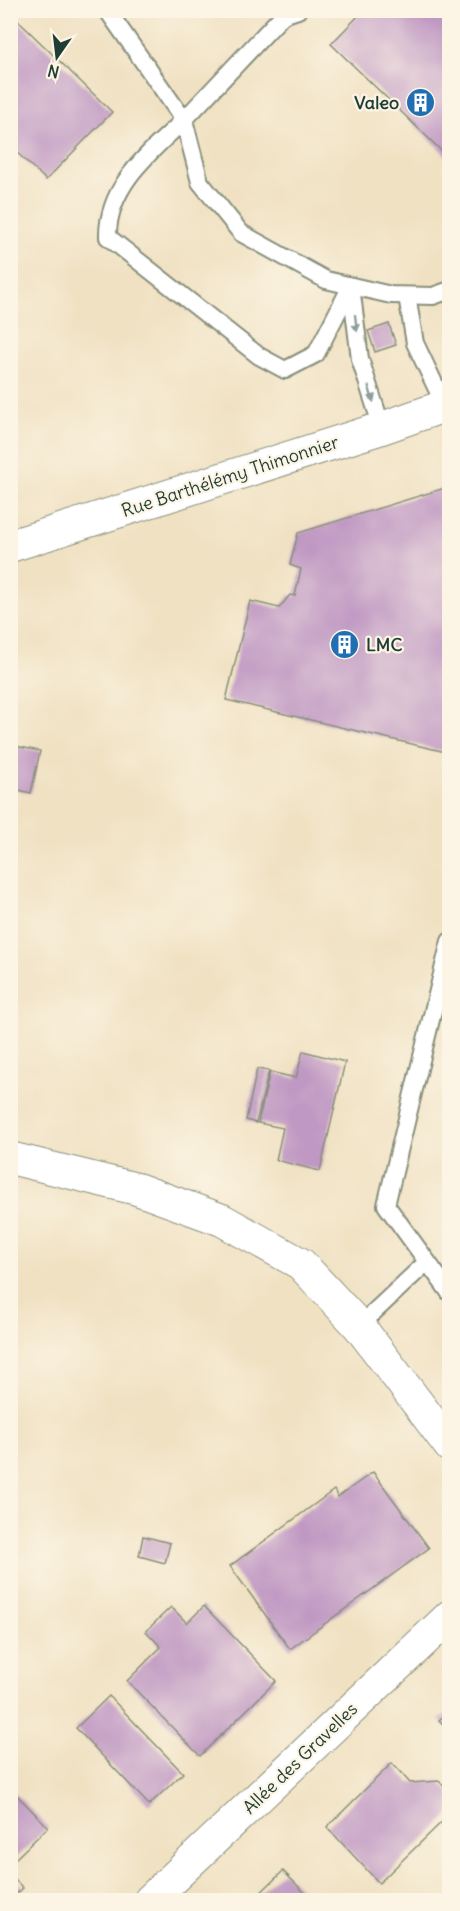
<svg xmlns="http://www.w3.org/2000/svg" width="460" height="1911" font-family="Delius,sans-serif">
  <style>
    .building { fill: #bf98c3 }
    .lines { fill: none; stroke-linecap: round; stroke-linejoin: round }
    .lane-casing { stroke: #888f7b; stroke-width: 20 }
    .street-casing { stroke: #888f7b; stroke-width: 34 }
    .lane { stroke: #fff; stroke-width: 16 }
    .street { stroke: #fff; stroke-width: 32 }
    .oneway { fill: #8f9e9a }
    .labels { text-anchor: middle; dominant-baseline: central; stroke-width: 4.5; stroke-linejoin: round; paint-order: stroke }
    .poi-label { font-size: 18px; font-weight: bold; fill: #1f3d34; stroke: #fcf5e5; text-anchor: end }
    .street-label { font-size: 18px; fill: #1f3d34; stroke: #fcf5e5 }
  </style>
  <rect width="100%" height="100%" fill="#fcf5e5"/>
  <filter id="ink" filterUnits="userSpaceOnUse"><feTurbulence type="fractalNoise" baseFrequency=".0167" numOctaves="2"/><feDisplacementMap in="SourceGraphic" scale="12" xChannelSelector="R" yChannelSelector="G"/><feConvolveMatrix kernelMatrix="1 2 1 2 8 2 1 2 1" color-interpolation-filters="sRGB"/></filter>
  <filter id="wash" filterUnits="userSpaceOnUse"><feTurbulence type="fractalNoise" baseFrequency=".008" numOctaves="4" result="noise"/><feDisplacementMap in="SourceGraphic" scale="24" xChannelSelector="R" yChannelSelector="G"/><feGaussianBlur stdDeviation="1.35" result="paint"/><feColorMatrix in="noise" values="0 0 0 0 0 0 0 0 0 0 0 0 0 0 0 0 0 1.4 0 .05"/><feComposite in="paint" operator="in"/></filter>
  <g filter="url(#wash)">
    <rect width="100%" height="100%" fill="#f0e1c2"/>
    <g id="blocks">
      <g class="building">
        <path d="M364,10H450V159L331,44Z"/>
        <path d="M10,13L112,112L46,180L10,146Z"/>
        <path d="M389,324L396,345L375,352L368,331Z"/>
        <path d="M445,488L450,489V753L226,700L250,601L279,608L290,595L295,596L301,569L290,565L298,533Z"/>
        <path d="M10,745L40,751L31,793L10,788Z"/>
        <path d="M303,1051L345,1062L320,1171L276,1160L283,1128L258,1123L270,1072L296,1078Z"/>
        <path d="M257,1069L269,1071L256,1123L246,1120Z"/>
        <path d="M373,1472L429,1548L290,1649L230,1566L334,1490L338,1497Z"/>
        <path d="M143,1536L170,1543L165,1563L139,1556Z"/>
        <path d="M204,1606L276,1681L200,1756L127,1681L161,1647L146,1631L171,1607L187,1623Z"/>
        <path d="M109,1696L183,1773L149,1805L76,1728Z"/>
        <path d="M450,1710V1731L439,1720Z"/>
        <path d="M392,1763L410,1783L439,1781L450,1793V1814L379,1883L327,1827Z"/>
        <path d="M10,1788L48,1827L10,1864Z"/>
        <path d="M283,1871L312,1900H253Z"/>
        <path d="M10,1875L23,1888L10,1900Z"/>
      </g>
    </g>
  </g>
  <g filter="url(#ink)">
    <use href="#blocks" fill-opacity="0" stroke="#888f7b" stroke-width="1.5"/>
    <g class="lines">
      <defs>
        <g id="lane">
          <path d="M107,10L184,120C150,152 107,186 108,237L259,356L285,370L316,354L351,286"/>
          <path d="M298,10L283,15L184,120L200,182L241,233L326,280L391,295L433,296L450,290"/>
          <path d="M351,286L360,359L382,428"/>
          <path d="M407,296L415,343L445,406"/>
          <path d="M450,941L386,1205L450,1293"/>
          <path d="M359,1326L427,1262"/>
        </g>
        <g id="street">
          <path d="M10,546L382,428L450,404"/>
          <path d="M10,1158L137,1189L222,1220L301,1264L359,1326L450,1446"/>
          <path d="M150,1900L450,1616"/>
        </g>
      </defs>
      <use href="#lane" class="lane-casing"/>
      <use href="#street" class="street-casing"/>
      <use href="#lane" class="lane"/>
      <use href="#street" class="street"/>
    </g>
    <defs><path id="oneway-solid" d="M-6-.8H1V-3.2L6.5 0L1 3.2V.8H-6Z" transform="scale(1.5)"/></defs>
    <g class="oneway">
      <use href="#oneway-solid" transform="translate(356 323) rotate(83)"/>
      <use href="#oneway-solid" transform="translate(371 394) rotate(73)"/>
    </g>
  </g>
  <defs>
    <symbol id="building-disc" viewBox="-11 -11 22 22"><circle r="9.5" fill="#1f6fb2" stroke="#fcf5e5"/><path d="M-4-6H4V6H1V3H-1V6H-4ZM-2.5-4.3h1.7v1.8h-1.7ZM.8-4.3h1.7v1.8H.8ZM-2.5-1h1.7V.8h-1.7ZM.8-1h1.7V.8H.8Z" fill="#fff"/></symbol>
  </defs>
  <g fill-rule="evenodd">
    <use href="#building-disc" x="404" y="86" width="33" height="33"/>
    <use href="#building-disc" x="328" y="628" width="33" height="33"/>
  </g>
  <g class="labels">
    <g class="poi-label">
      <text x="399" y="102">Valeo</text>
      <text x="366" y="644" text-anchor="start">LMC</text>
    </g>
    <g class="street-label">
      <text transform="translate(230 476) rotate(-18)">Rue Barthélémy Thimonnier</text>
      <text transform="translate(300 1758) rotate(-44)">Allée des Gravelles</text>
    </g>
  </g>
  <rect width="460" height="1911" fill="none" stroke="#fcf5e5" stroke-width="36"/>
  <g transform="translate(57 57) rotate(194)" stroke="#fcf5e5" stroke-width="4.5" paint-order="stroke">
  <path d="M0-4.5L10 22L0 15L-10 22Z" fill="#1f3d34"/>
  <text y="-9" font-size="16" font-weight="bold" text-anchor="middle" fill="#1f3d34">N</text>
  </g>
</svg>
